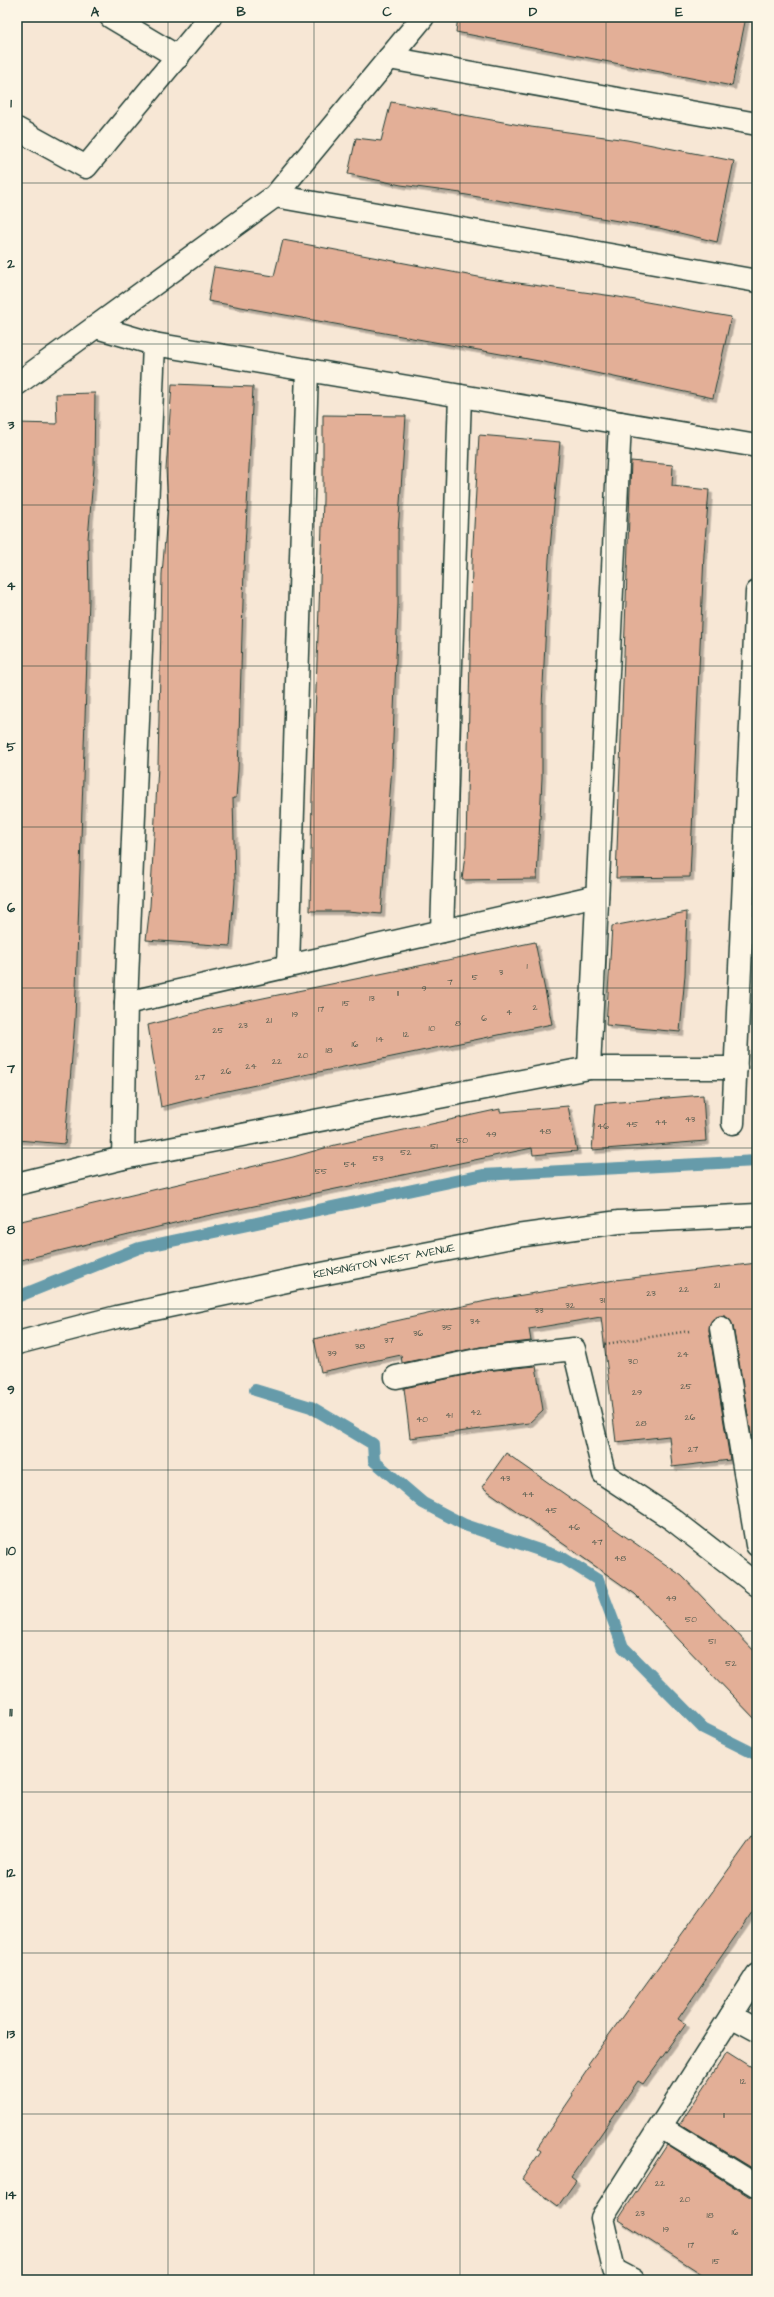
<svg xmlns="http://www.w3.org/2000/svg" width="774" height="2297" font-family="'Architects Daughter',sans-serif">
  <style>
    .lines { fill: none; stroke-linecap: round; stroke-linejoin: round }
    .stream { stroke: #669baa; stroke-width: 12 }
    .building { fill: #e3af97; stroke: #1f3d34; filter: url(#shadow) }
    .minor-casing { stroke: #1f3d34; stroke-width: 25 }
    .tertiary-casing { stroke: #1f3d34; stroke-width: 25 }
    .path { stroke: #1f3d34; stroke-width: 2.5; stroke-dasharray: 1 3; stroke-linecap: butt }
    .minor { stroke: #fcf5e5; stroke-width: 22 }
    .tertiary { stroke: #fcf5e5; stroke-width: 22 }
    .grid { fill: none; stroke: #1f3d34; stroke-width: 1; stroke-opacity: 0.55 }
    .labels { text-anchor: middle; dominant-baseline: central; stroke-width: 4; stroke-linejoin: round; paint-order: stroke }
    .number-label { font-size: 9px; fill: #505a4d }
    .street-label { font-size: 11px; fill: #1f3d34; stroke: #fcf5e5 }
    .neatline { fill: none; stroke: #1f3d34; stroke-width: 1.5 }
    .grid-label { font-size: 13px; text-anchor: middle; font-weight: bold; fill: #1f3d34 }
  </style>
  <defs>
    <filter id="shadow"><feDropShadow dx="3.5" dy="3.5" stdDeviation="0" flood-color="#0004"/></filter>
  </defs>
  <rect width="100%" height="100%" fill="#f7e7d5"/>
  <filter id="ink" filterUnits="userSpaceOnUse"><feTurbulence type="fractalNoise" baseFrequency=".025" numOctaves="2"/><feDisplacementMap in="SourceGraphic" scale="8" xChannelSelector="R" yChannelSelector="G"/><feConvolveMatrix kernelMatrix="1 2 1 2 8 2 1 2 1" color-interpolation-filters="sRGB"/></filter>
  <g filter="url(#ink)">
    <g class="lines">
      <g class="stream">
        <path d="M17,1297L139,1248L483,1175L757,1161"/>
        <path d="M255,1390L311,1407L373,1444L374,1461L423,1503L465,1525L563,1558L598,1580L623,1647L703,1728L757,1755"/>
      </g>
    </g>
    <g class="building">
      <path d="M458,17H746L732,86L456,32Z"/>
      <path d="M391,102L531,127L627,140L734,161L717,242L659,228L461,194V193L401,185L348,174L356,138L381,141Z"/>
      <path d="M283,240L489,279L613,296L731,317L713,398L539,361L208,301L214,267L274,276Z"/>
      <path d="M172,384L253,387L244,568L238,770L236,798H233L235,882L230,946L146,940L150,906L158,766L162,574L168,505L166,470Z"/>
      <path d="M95,393L94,467L88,539L89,598L75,1019L65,1144L17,1140V423L57,424L56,394Z"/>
      <path d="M323,415L406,416L398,532V604L392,766L381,914L347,911H310L312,796L323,500Z"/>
      <path d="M479,435L560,442L549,559L542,706V778L537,879L462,880L466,846L472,563Z"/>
      <path d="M631,461L673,465L672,486L709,490L704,554L690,877L616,878Z"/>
      <path d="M687,912L685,975L680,1032L606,1025L612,926Z"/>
      <path d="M535,942L552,1024L217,1093L161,1107L148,1025L210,1009Z"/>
      <path d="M703,1095L706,1141L592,1150L596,1104Z"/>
      <path d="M568,1106L577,1151L533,1155L532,1148L187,1220L17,1261V1222L293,1157L335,1145L500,1109V1112Z"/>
      <path d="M757,1263V1457H755L733,1326L730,1320L725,1316H719L713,1319L709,1330L730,1460L672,1467L669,1436L616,1442L601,1317L529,1329L531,1341L480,1347L402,1363L401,1355L321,1372L314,1339L486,1301L615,1280Z"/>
      <path d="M536,1366L543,1410L529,1423L410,1438L404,1388L484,1371Z"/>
      <path d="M506,1453L682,1576L757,1654V1721L635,1594L482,1487Z"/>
      <path d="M757,1830V1905L678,2019L686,2024L643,2084L638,2081L571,2177L576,2181L558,2206L522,2179L541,2151L537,2148L573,2095L571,2094L590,2066L588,2064Z"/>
      <path d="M727,2052L757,2071V2171L680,2124Z"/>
      <path d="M667,2145L750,2197L757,2198V2280H711L618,2220Z"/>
    </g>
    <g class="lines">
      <defs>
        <g id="minor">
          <path d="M111,17L178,57"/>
          <path d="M389,58L757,124"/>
          <path d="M17,129L86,167L210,17"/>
          <path d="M275,196L757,281"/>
          <path d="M96,327L154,344L757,446"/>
          <path d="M17,384L275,196L423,17"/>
          <path d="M442,931L460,396"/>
          <path d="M288,966L307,370"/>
          <path d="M126,1003L597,896"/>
          <path d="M589,1068L620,423"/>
          <path d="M733,1123L757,592"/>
          <path d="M123,1158L126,1003L154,344"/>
          <path d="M17,1184L123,1158L589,1068H736"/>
          <path d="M721,1328L757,1545"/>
          <path d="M396,1377L482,1359L574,1349L604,1474L672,1519L757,1585"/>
          <path d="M731,2016L757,2030"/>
          <path d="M661,2127L757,2186"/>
          <path d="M633,2280L614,2270L602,2218L757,1975"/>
        </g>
        <path id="tertiary" d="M17,1343L117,1317L296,1279L517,1236L619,1222L757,1215"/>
      </defs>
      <use href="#minor" class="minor-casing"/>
      <use href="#tertiary" class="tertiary-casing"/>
      <path class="path" d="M605,1344L689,1331"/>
      <use href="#minor" class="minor"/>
      <use href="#tertiary" class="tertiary"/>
    </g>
  </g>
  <path class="grid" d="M168,17V2280M314,17V2280M460,17V2280M606,17V2280M17,183H757M17,344H757M17,505H757M17,666H757M17,827H757M17,988H757M17,1148H757M17,1309H757M17,1470H757M17,1631H757M17,1792H757M17,1953H757M17,2114H757"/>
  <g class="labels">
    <g class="number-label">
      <text x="527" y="966">1</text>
      <text x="501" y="972">3</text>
      <text x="475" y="977">5</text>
      <text x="450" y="982">7</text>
      <text x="424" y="988">9</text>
      <text x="398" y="993">11</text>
      <text x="372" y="998">13</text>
      <text x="346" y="1003">15</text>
      <text x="535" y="1007">2</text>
      <text x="321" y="1009">17</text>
      <text x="509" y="1012">4</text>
      <text x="295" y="1014">19</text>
      <text x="484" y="1018">6</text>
      <text x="269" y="1020">21</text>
      <text x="458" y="1023">8</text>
      <text x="243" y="1025">23</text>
      <text x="432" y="1028">10</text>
      <text x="218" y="1030">25</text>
      <text x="406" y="1034">12</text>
      <text x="380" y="1039">14</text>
      <text x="355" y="1044">16</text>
      <text x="329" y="1050">18</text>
      <text x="303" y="1055">20</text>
      <text x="277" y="1061">22</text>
      <text x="251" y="1066">24</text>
      <text x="226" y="1071">26</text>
      <text x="200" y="1077">27</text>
      <text x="690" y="1119">43</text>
      <text x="661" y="1122">44</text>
      <text x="632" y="1124">45</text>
      <text x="603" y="1126">46</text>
      <text x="545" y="1131">48</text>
      <text x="491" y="1134">49</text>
      <text x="462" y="1140">50</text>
      <text x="434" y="1146">51</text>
      <text x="406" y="1152">52</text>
      <text x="378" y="1158">53</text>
      <text x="350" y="1164">54</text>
      <text x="321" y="1171">55</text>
      <text x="717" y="1285">21</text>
      <text x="684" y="1289">22</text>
      <text x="651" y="1293">23</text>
      <text x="602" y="1300">31</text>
      <text x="570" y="1305">32</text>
      <text x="539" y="1310">33</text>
      <text x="475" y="1321">34</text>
      <text x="447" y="1327">35</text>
      <text x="418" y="1333">36</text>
      <text x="389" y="1340">37</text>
      <text x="360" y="1346">38</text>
      <text x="332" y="1353">39</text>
      <text x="683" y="1354">24</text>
      <text x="633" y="1361">30</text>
      <text x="686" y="1386">25</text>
      <text x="637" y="1392">29</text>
      <text x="476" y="1412">42</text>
      <text x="449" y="1415">41</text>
      <text x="690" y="1417">26</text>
      <text x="422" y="1419">40</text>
      <text x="641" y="1423">28</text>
      <text x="693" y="1449">27</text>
      <text x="505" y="1478">43</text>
      <text x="528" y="1494">44</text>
      <text x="551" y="1510">45</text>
      <text x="574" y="1527">46</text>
      <text x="597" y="1542">47</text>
      <text x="620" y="1558">48</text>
      <text x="671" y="1598">49</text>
      <text x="691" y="1619">50</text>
      <text x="712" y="1641">51</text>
      <text x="731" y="1663">52</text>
      <text x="743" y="2081">12</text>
      <text x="724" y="2115">11</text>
      <text x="660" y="2183">22</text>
      <text x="685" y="2199">20</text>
      <text x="640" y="2213">23</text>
      <text x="710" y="2215">18</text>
      <text x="666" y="2229">19</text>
      <text x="735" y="2232">16</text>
      <text x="691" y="2245">17</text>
      <text x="716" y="2261">15</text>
    </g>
    <g class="street-label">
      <text transform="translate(384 1261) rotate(-11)">KENSINGTON WEST AVENUE</text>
    </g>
  </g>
  <rect width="774" height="2297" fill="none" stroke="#fcf5e5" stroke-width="44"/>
  <rect x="22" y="22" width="730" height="2253" class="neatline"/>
  <g class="grid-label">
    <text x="95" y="16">A</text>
    <text x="241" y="16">B</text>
    <text x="387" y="16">C</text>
    <text x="533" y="16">D</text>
    <text x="679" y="16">E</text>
    <text x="11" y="107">1</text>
    <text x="11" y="268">2</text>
    <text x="11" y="429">3</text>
    <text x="11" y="590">4</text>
    <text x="11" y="751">5</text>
    <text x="11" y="912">6</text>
    <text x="11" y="1073">7</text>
    <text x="11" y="1234">8</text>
    <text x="11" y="1394">9</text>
    <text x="11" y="1555">10</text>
    <text x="11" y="1716">11</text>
    <text x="11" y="1877">12</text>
    <text x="11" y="2038">13</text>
    <text x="11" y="2199">14</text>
  </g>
</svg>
